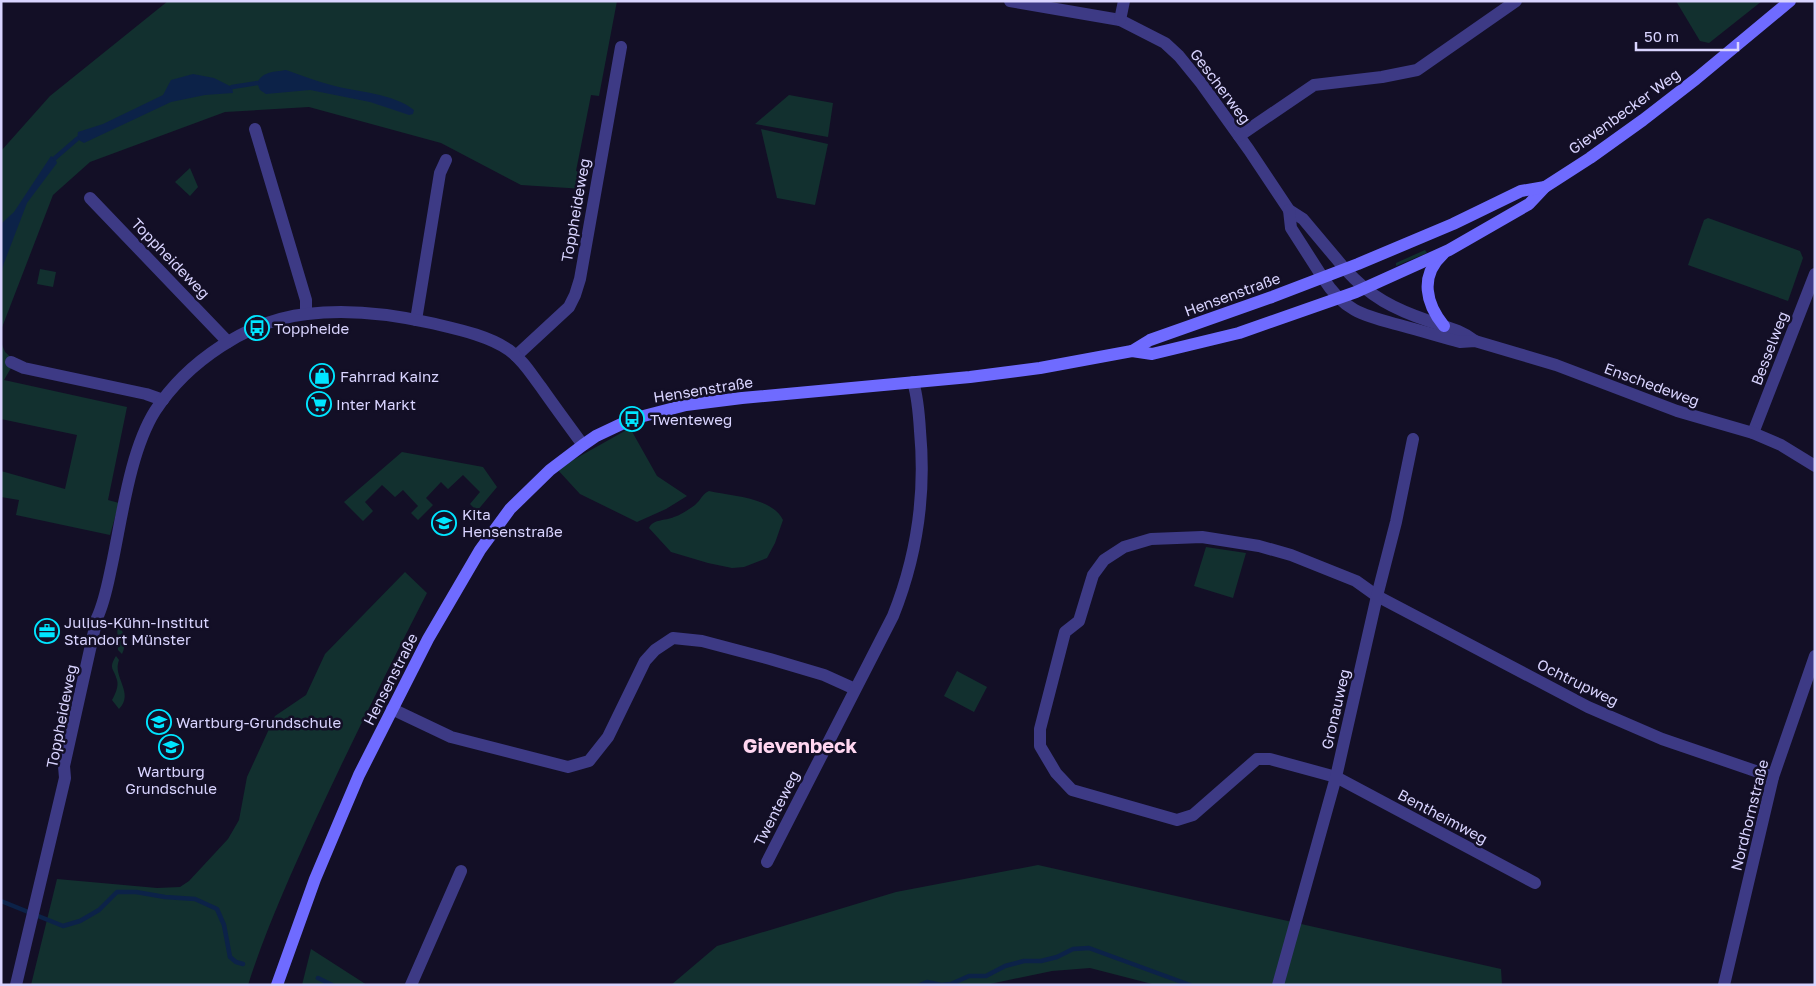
<svg xmlns="http://www.w3.org/2000/svg" width="1816" height="986" font-family="'Golos Text',sans-serif">
  <style>
    .green { fill: #12302f }
    .water { fill: #0c2248 }
    .lines { fill: none; stroke-linecap: round; stroke-linejoin: round }
    .stream { stroke: #0c2248; stroke-width: 4.5 }
    .minor { stroke: #3d3a85; stroke-width: 12 }
    .tertiary { stroke: #3d3a85; stroke-width: 12 }
    .secondary { stroke: #6f6bff; stroke-width: 12 }
    .labels { text-anchor: middle; dominant-baseline: central; stroke-width: 5; stroke-linejoin: round; paint-order: stroke }
    .street-label { font-size: 15px; fill: #d9d4ff; stroke: #130f26 }
    .poi-label { font-size: 15px; fill: #d9d4ff; stroke: #130f26; text-anchor: start }
    .district-label { font-size: 20px; font-weight: bold; fill: #ffd6f0; stroke: #130f26 }
  </style>
  <rect width="100%" height="100%" fill="#130f26"/>
  <g class="green">
    <path d="M168,1H617L599,96L591,95L576,171L587,174L584,189L521,185L441,143L309,107L225,112L90,162L53,195L1,330V151L50,96Z"/>
    <path d="M1676,1H1762L1709,43L1700,41Z"/>
    <path d="M789,95L833,103L828,137L755,124Z"/>
    <path d="M761,129L828,144L815,205L777,198Z"/>
    <path d="M190,168L198,187L190,196L175,182Z"/>
    <path d="M1708,218L1800,251L1803,258L1788,301L1688,265L1704,220Z"/>
    <path d="M1425,250L1427,253L1396,266V263Z"/>
    <path d="M40,269L56,272L53,287L37,284Z"/>
    <path d="M1,342L5,352L15,361L4,380L127,407L108,500L119,503L110,535L16,515L19,500L1,497V471L65,489L77,435L1,419Z"/>
    <path d="M630,428L657,476L687,496L666,509L637,522L580,494L557,469Z"/>
    <path d="M402,452L483,467L497,487L477,511L470,504L480,492L463,475L448,489L441,482L426,498L433,505L418,520L411,513L418,506L403,490L395,497L382,485L365,502L373,511L363,521L344,502Z"/>
    <path d="M709,491C730,496 772,497 783,520L775,543L767,558L744,567L732,568L708,563L671,552L649,528C653,519 665,521 674,517C681,515 689,509 695,505C701,500 702,494 709,491Z"/>
    <path d="M1206,547L1246,553L1233,598L1194,586Z"/>
    <path d="M405,572L427,593C388,669 350,745 314,823C290,876 266,929 248,985H31L57,879L157,888L180,887L189,881L228,839L239,820L247,777L275,716L306,695L325,654Z"/>
    <path d="M117,622C124,630 127,645 122,654L118,650Z"/>
    <path d="M116,656L119,660C112,677 135,693 119,709L112,700C115,695 119,686 117,680C114,668 108,669 116,656Z"/>
    <path d="M957,671L987,687L974,712L944,696Z"/>
    <path d="M1038,865L1501,969L1502,985H1156L1090,968L1052,971L985,985H671L717,946L896,892Z"/>
    <path d="M311,949L367,985H302Z"/>
  </g>
  <g class="water">
    <path d="M286,70C301,75 316,81 331,85C356,92 393,93 414,110L413,114L409,115L370,102L310,90L266,94L260,90L257,83C263,71 274,72 286,70Z"/>
    <path d="M193,74L214,78L232,87L233,93L205,95L171,102L84,143L77,139L78,132L103,124L163,95L171,80Z"/>
    <path d="M51,156L55,158L57,163L27,203L4,263L1,274V224L14,212Z"/>
  </g>
  <g class="lines">
    <g class="stream">
      <path d="M232,87L257,83"/>
      <path d="M55,158L77,139"/>
      <path d="M1,901L63,926L80,921L99,910L117,892H136L165,897L195,899L217,909L224,925L230,957L236,962L243,964"/>
      <path d="M318,978L332,985"/>
      <path d="M920,985L927,982L941,985"/>
      <path d="M942,985L951,984L969,976H986L1005,966L1024,961H1041L1057,957L1073,949L1089,948L1190,985"/>
    </g>
    <g class="minor">
      <path d="M1010,1L1120,20L1165,43L1179,56L1201,83L1249,150L1289,210L1303,219L1345,269"/>
      <path d="M1120,20L1124,1"/>
      <path d="M255,129L306,300V314"/>
      <path d="M1239,136L1314,85L1382,77L1417,70L1516,1"/>
      <path d="M90,198L228,342"/>
      <path d="M1289,210L1291,228L1323,278"/>
      <path d="M416,320L440,173L446,160"/>
      <path d="M516,356L569,307L575,295L580,279L621,47"/>
      <path d="M11,362L24,368L146,394L163,400"/>
      <path d="M1753,433L1815,274"/>
      <path d="M392,709L451,737L568,767L589,761L608,737L645,661L655,650L673,638L702,641L770,659L824,675L855,689"/>
      <path d="M767,862L893,616C917,556 926,495 920,431C919,414 918,398 913,382"/>
      <path d="M1535,883L1336,777L1270,759H1257L1193,815L1177,820L1072,790L1056,773L1040,746V729L1065,632L1079,621L1093,575L1104,560L1124,547L1151,539L1202,537L1259,546L1291,555L1356,581L1377,596L1588,707L1662,739L1773,777"/>
      <path d="M16,985L65,778L64,766L97,618C105,601 108,582 112,564C122,517 130,451 155,411C187,362 248,320 307,314C347,309 391,314 431,323C456,329 487,335 509,350C523,360 531,374 541,387C555,407 569,426 583,445"/>
      <path d="M411,985L461,871"/>
      <path d="M1278,985L1336,777L1377,596L1396,522L1413,439"/>
      <path d="M1724,985L1773,777L1815,656"/>
    </g>
    <g class="tertiary">
      <path d="M1345,269C1370,297 1394,309 1429,321C1446,327 1461,330 1475,341"/>
      <path d="M1323,278C1345,313 1366,316 1403,326C1422,331 1441,337 1460,342L1475,341L1519,354L1556,365L1677,411L1753,433L1781,445L1815,466"/>
    </g>
    <g class="secondary">
      <path d="M1443,254C1419,276 1426,304 1444,326"/>
      <path d="M1132,351L1152,354L1239,333L1356,292L1449,250L1529,204L1545,187L1590,158L1643,120L1696,79L1790,1"/>
      <path d="M277,985L315,879L342,815L359,775L428,639L480,550L510,509L550,470L583,445L596,436L632,419L686,405L742,398L970,377L1040,368L1132,351L1150,340L1272,297L1358,264L1453,224L1521,191L1545,187"/>
    </g>
  </g>
  <defs>
    <symbol id="bus-ring" viewBox="-11 -11 22 22"><circle r="9.5" fill="#130f26" stroke="#00e5ff" stroke-width="1.5"/><path d="M-5-6H5V4H4V6H2V4H-2V6H-4V4H-5ZM-3.5-4V0h7V-4ZM-3.5 1.2v1.5H-2V1.2ZM2 1.2v1.5H3.5V1.2Z" fill="#00e5ff"/></symbol>
    <symbol id="shop-ring" viewBox="-11 -11 22 22"><circle r="9.5" fill="#130f26" stroke="#00e5ff" stroke-width="1.5"/><path d="M-5-2.5h2.3a2.7 3.5 0 0 1 5.4 0H5L5.5 6h-11ZM-1.5-2.5h3a1.5 2.3 0 0 0-3 0Z" fill="#00e5ff"/></symbol>
    <symbol id="supermarket-ring" viewBox="-11 -11 22 22"><circle r="9.5" fill="#130f26" stroke="#00e5ff" stroke-width="1.5"/><path d="M-6-5.5h2.5l.6 2H6L4.5 2H-2.5L-4.4-4H-6ZM-1.5 3.2a1.3 1.3 0 1 0 .1 0ZM3 3.2a1.3 1.3 0 1 0 .1 0Z" fill="#00e5ff"/></symbol>
    <symbol id="school-ring" viewBox="-11 -11 22 22"><circle r="9.5" fill="#130f26" stroke="#00e5ff" stroke-width="1.5"/><path d="M0-5L7-2L0 1L-7-2ZM-4 1L0 2.5L4 1V4Q0 6-4 4Z" fill="#00e5ff"/></symbol>
    <symbol id="office-ring" viewBox="-11 -11 22 22"><circle r="9.5" fill="#130f26" stroke="#00e5ff" stroke-width="1.5"/><path d="M-6-3h4V-5.5h4V-3h4V5H-6ZM-1-4.5V-3h2v-1.5ZM-6 0V1H6V0Z" fill="#00e5ff"/></symbol>
  </defs>
  <g fill-rule="evenodd">
    <use href="#bus-ring" x="243" y="314" width="28" height="28"/>
    <use href="#shop-ring" x="308" y="362" width="28" height="28"/>
    <use href="#supermarket-ring" x="305" y="390" width="28" height="28"/>
    <use href="#bus-ring" x="618" y="405" width="28" height="28"/>
    <use href="#school-ring" x="430" y="509" width="28" height="28"/>
    <use href="#office-ring" x="33" y="617" width="28" height="28"/>
    <use href="#school-ring" x="145" y="708" width="28" height="28"/>
    <use href="#school-ring" x="157" y="733" width="28" height="28"/>
  </g>
  <g class="labels">
    <g class="street-label">
      <text transform="translate(1221 86) rotate(53)">Gescherweg</text>
      <text transform="translate(1624 111) rotate(-36)">Gievenbecker Weg</text>
      <text transform="translate(575 210) rotate(-80)">Toppheideweg</text>
      <text transform="translate(171 258) rotate(46)">Toppheideweg</text>
      <text transform="translate(1232 294) rotate(-20)">Hensenstraße</text>
      <text transform="translate(1769 348) rotate(-69)">Besselweg</text>
      <text transform="translate(1652 384) rotate(20)">Enschedeweg</text>
      <text transform="translate(703 389) rotate(-9)">Hensenstraße</text>
      <text transform="translate(390 679) rotate(-63)">Hensenstraße</text>
      <text transform="translate(1578 682) rotate(26)">Ochtrupweg</text>
      <text transform="translate(1335 709) rotate(-77)">Gronauweg</text>
      <text transform="translate(61 716) rotate(-79)">Toppheideweg</text>
      <text transform="translate(776 808) rotate(-63)">Twenteweg</text>
      <text transform="translate(1749 815) rotate(-76)">Nordhornstraße</text>
      <text transform="translate(1443 816) rotate(28)">Bentheimweg</text>
    </g>
    <g class="poi-label">
      <text x="274" y="328">Toppheide</text>
      <text x="340" y="376">Fahrrad Kainz</text>
      <text x="336" y="404">Inter Markt</text>
      <text x="650" y="419">Twenteweg</text>
      <text x="462" y="514">Kita<tspan x="462" dy="17">Hensenstraße</tspan></text>
      <text x="64" y="622">Julius-Kühn-Institut<tspan x="64" dy="17">Standort Münster</tspan></text>
      <text x="176" y="722">Wartburg-Grundschule</text>
      <text x="171" y="771" text-anchor="middle">Wartburg<tspan x="171" dy="17">Grundschule</tspan></text>
    </g>
    <g class="district-label">
      <text x="800" y="745">Gievenbeck</text>
    </g>
  </g>
  <rect width="1816" height="986" fill="none" stroke="#d9d4ff" stroke-width="5"/>
  <path d="M1636 42v8h102v-8" fill="none" stroke="#d9d4ff" stroke-width="2.5"/>
  <text x="1644" y="42" font-size="15" fill="#d9d4ff" stroke="#130f26" stroke-width="4" paint-order="stroke">50 m</text>
</svg>
